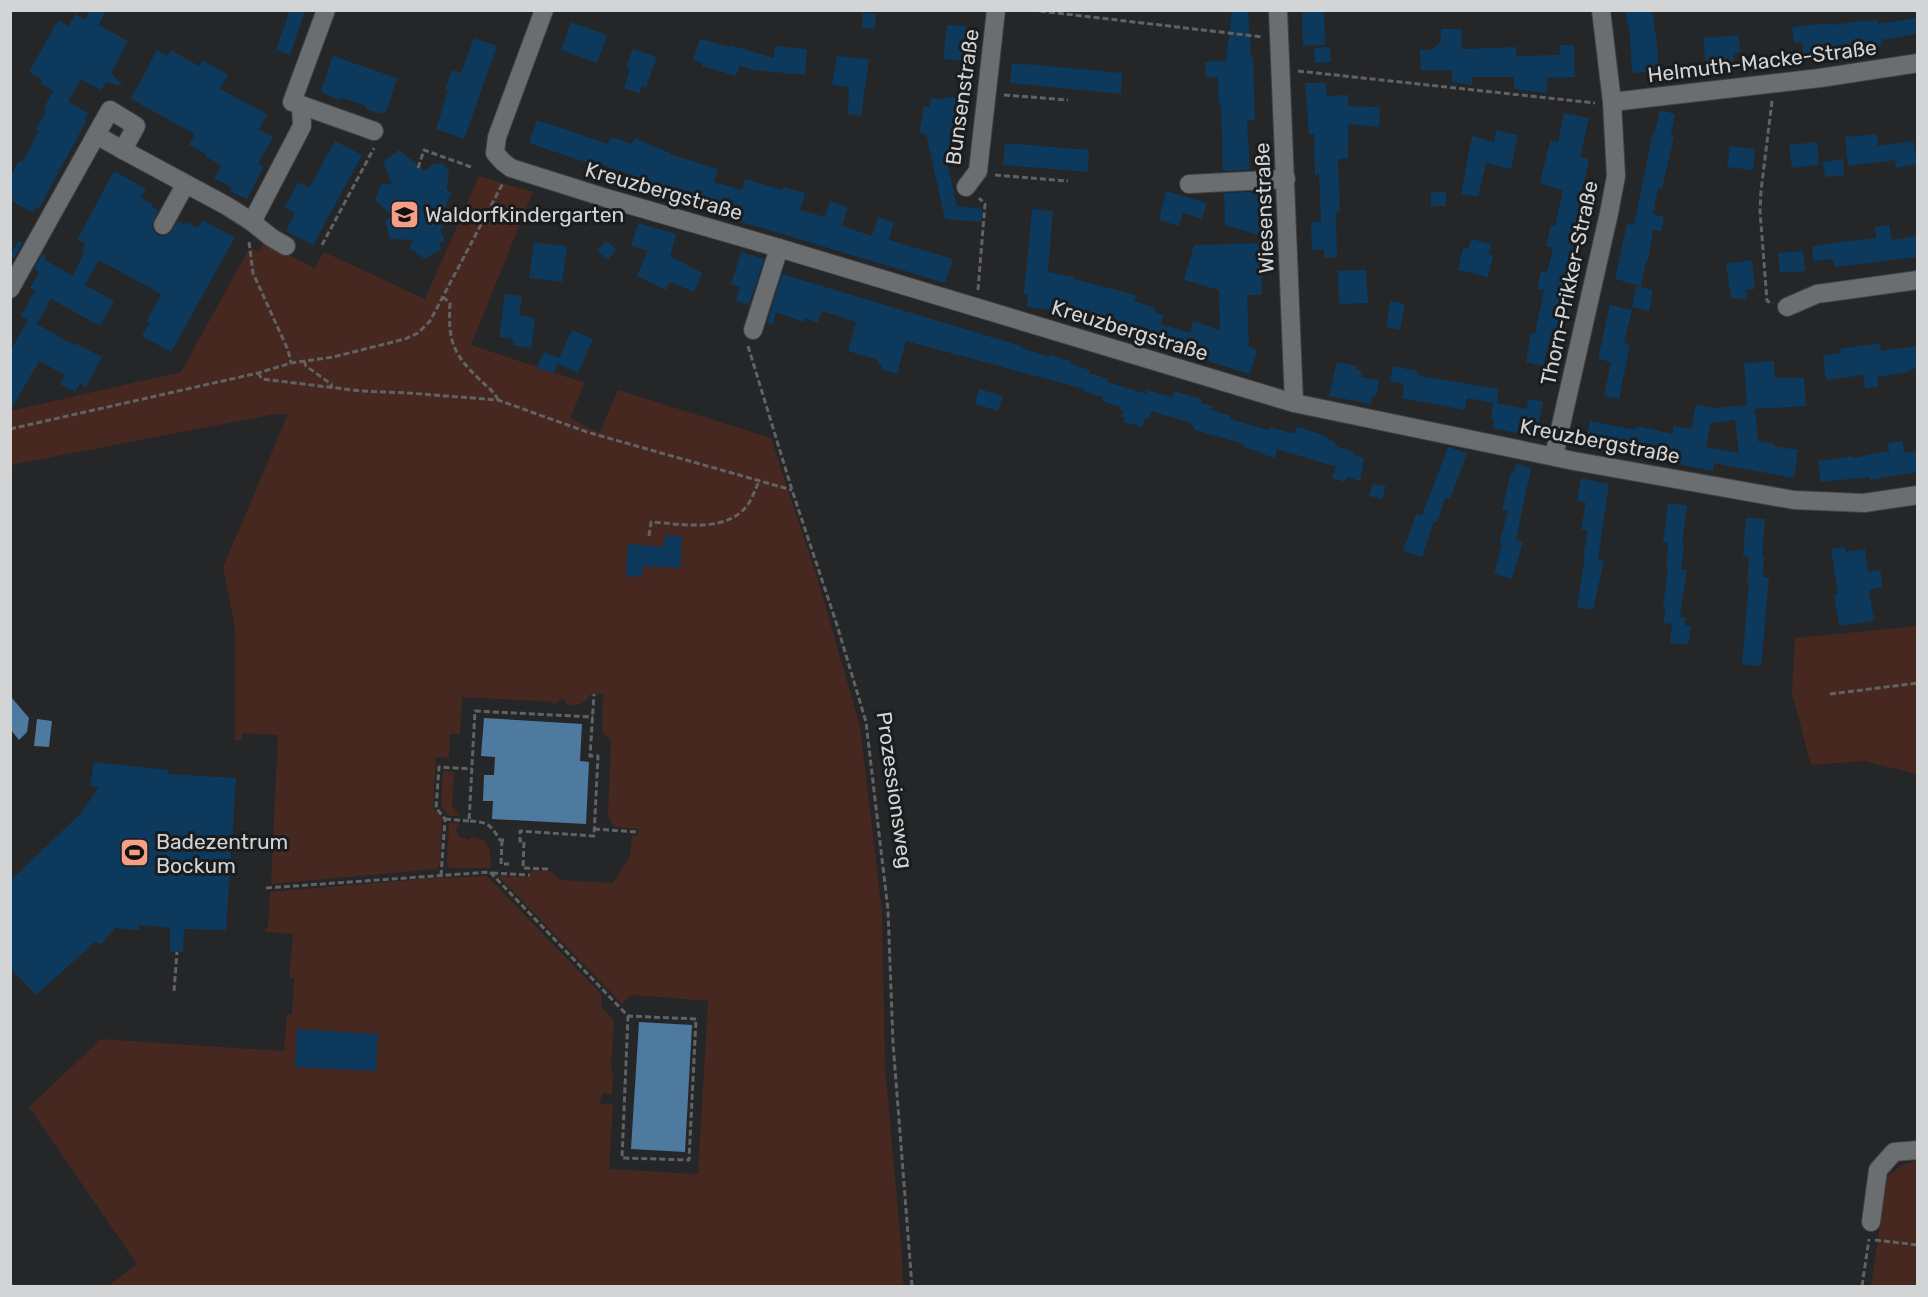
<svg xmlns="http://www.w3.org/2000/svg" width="1928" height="1297" font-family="Rubik,sans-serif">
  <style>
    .green { fill: #462820 }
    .water { fill: #4f7aa0 }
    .building { fill: #0d3a5c; fill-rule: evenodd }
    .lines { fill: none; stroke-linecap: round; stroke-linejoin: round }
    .minor-casing { stroke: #404244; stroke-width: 20 }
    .path { stroke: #616264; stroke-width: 3; stroke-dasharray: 6 3; stroke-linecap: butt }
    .minor { stroke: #6b6e71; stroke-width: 18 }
    .labels { text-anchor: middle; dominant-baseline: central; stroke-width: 6; stroke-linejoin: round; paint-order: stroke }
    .street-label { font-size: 21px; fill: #d3d4d5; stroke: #1a1c1e }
    .poi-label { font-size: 21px; fill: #d3d4d5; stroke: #1a1c1e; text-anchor: start }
  </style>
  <rect width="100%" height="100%" fill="#242628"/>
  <g class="green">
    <path d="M479,176L533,192L471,345L585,383L570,418L599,433L618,390L771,438L819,584L860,726L882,912L885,1066L902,1255L903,1286H108L137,1264L29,1107L101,1039L284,1051L287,1015L292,1014L294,978H289L293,934L265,932V928H268L270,892L432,878L487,876L601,994L602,1005L601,1006L614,1021L611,1066L613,1075L612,1094L602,1093L600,1104H613L609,1169L698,1174L708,1001L632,995L622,1004L498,876L530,877L531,871H550L560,880L613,883L630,856L632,836H638V829L614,827L608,815L611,741L602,731L603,694L590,695C585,705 577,705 567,705L566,702L562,699L557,703L553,704L552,702L462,697L460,734H450L449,758L436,757L433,809L442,818L440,864L437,869L271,884L278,735L243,733L242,740H235V628L223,567L288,414H275L11,465L10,411L181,372L250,247L259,252L264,242L314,268L324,252L425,299Z"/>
    <path d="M1917,626V774L1864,761L1811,765L1792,693L1795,638Z"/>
    <path d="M443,771L454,772L452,806L460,816H449L441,806Z"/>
    <path d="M449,822L459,823L456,830L458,836L469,840L472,837C491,839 491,851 491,868H450L447,864Z"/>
    <path d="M1917,1161V1286H1871L1887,1177L1902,1165Z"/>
  </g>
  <g class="water">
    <path d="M12,698L29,718L27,732L19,740L11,730Z"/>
    <path d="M484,718L582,724L580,761L589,762L586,824L492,819L493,801H483L484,775H494L495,757L481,756Z"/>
    <path d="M37,719L52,721L49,747L34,746Z"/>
    <path d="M639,1022L692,1025L685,1152L631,1149Z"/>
  </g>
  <g class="building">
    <path d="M90,10H106L99,25L128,41L111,73L123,86L106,82L101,90L81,79L68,102L88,113L85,119L87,120L39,208L36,207L33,213L10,200V177L19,161L22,162L39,131L36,129L47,110L44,108L53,91L41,84V79L29,72L58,20L69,26L75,14L86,20Z"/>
    <path d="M290,10H305L290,55L276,50Z"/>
    <path d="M1232,10H1248L1251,56H1253L1255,120L1247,121L1250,170L1223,171L1221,105H1219L1218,77L1206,78L1205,62L1226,61Z"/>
    <path d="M1302,10H1324L1325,45L1303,46Z"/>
    <path d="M1625,10H1652L1655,33H1656L1659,71L1632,73L1630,35Z"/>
    <path d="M863,13L876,14L875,29L862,28Z"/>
    <path d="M1917,18V34L1881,40L1882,45L1804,56L1802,42L1794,43L1792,27L1834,23V25L1865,20V22L1877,20L1878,24Z"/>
    <path d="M571,22L607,35L597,63L561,50Z"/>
    <path d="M947,25L966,26L963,61L943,59Z"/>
    <path d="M1441,29H1461L1462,49L1516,47V56L1560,55V45H1574L1575,77L1547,78V93L1514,89V77H1472V85L1452,82V70H1421L1420,50H1432L1441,41Z"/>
    <path d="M1738,35L1741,52L1733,53L1734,64L1706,66L1703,38Z"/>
    <path d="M474,38L497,46L464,139L436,129L448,91L445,90L452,70L461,73Z"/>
    <path d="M700,39L730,47V45L774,58L775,46L807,49L805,75L754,70L739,66L736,76L702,66V63L693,60Z"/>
    <path d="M1330,47L1331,62L1315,63L1314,48Z"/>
    <path d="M633,49L657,57L646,88L642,86L639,93L624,88L630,68L626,66Z"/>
    <path d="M157,50L168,56L171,50L199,66L202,60L228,74L220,89L267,114L259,129L273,137L258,164L264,167L247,199L230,191L232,188L214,178L221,165L206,157L207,155L189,145L195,134L131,99Z"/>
    <path d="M333,56L397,78L386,113L383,112L382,114L366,109V106L340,97L339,100L322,93L323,91L321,90Z"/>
    <path d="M837,56L869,59L861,116L848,114L849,87L832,85Z"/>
    <path d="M1012,63L1122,73L1121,94L1010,83Z"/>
    <path d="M1305,83H1326L1327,96L1348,95V106L1380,107L1379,127L1348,124V158L1338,159L1340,211L1336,212L1337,257L1324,258V250H1312L1311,222H1321L1319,174L1315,175L1314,134H1309Z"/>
    <path d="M944,97L959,98L957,122L953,121L950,150L947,162L957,206L982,209L981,222L945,219L926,134L919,133L924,106L930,107L931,98L944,99Z"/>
    <path d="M1660,110L1675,114L1671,135L1674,136L1662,189L1658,188L1653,214L1664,217L1661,231L1653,230L1648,260L1646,261L1641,286L1615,279L1627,224L1634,225L1653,131L1655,132Z"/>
    <path d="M1564,113L1589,118L1580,157L1589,159L1578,209H1581L1579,217L1582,218L1578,231H1576L1570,259H1572L1557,340L1550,338L1543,366L1526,362L1531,333L1535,334L1544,290L1537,289L1541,271L1547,273L1553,248L1546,246L1551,225L1555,226L1563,190L1540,183L1550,141L1558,142Z"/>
    <path d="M537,120L608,144L611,137L632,144L635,138L670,153L669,154L718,169L714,182L742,190L745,179L783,190V187L805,193L800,210L825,217L830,201L848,207L842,226L872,236L878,217L894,222L889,240L953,259L945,283L682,204L685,194L672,189L630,177L631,175L592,161L591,164L529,143Z"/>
    <path d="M1496,130L1518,135L1511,169L1486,163L1478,197L1461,194L1472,136L1494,142Z"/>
    <path d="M1877,134L1878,146L1913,141L1917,164L1896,168L1895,160L1848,166L1845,137Z"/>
    <path d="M335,141L362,155L313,245L286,231L295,213L285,207L298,182L309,188Z"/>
    <path d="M1817,142L1819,165L1792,168L1789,145Z"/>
    <path d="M1005,143L1089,150L1088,172L1003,165Z"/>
    <path d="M1730,146L1755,149L1753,170L1727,167Z"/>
    <path d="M399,150L425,171L433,164L438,163L443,164L448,169L449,175L446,189L451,192L440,223L444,227L440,230L445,241L439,243L441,249L425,259L410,248L413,240L390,239L385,220L392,215L375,201L381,184H392L383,162Z"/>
    <path d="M1843,159L1844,175L1825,177L1823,162Z"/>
    <path d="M114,171L146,189L141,198L153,204L152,207L158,210L152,225L153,230L157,235L163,236L169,234L178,221L184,225L186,222L198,228L202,220L235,237L171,352L142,336L150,322L147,321L161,294L99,260L85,285L114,301L100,326L51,299L37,324L74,345L75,343L102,357L86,387L80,383L75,392L60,384L65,375L39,361L10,411V352L28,320L21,316L35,290L30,288L39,272L34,269L42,254L47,256L45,260L73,276L84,252L82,251L85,244L77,240Z"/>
    <path d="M1166,191L1207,203L1202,219L1183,213L1179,226L1159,220Z"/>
    <path d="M1251,192V194H1260L1261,236L1225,225L1224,193Z"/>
    <rect x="1431" y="192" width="15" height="14"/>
    <path d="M1032,209L1053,211L1048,272L1075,277L1074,279L1136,295L1134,301L1156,308L1155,313L1163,315L1161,324L1190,333L1193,321L1220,330L1219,290L1184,280L1194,245L1260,243L1262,295H1247L1249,347L1257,350L1250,374L1134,339L1135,335L1110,327L1109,332L1068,320L1071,312L1027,307L1028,294H1024Z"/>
    <path d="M638,223L676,234L670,256L702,273L694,292L670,282L666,290L637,276L648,251L631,246Z"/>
    <path d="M1889,225L1892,240L1917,236V257L1834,267L1833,259L1813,261L1812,247L1832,243L1876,238L1875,227Z"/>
    <path d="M1471,239L1491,244L1489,254L1493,255L1488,277L1458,270L1463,248L1467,249L1469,247Z"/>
    <path d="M19,241L23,243L14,258L10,255Z"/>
    <path d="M606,241L617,249L608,260L597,251Z"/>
    <path d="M534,242L567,246L562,282L529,278Z"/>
    <path d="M1803,251L1805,271L1780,273L1778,253Z"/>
    <path d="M741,252L764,259L749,305L736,301L740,287L731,284Z"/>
    <path d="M1752,260L1755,289L1746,290L1747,299L1731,298L1726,264Z"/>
    <path d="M1366,270L1368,303L1339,304L1338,271Z"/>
    <path d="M782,274L1021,346V348L1050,357L1051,355L1071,361V364L1090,370L1089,373L1109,379L1107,382L1147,394V390L1172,397L1174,391L1202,399L1201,403L1213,406L1211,410L1231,416L1230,419L1269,430L1270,427L1295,434L1297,427L1320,434L1336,443L1335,446L1354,452L1353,454L1364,458L1360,481L1347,477L1345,482L1332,478L1336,467L1277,449L1275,458L1262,454L1263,453L1243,447L1244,444L1195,430L1191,423L1151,411L1149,419L1145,418L1142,427L1124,422L1125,418L1121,417L1123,411L1120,410L1121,407L1102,401L1103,397L1084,392V389L906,341L897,374L881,369L882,364L877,362L878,360L848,351L856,322L822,311L818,323L805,318L804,322L776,312L773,325L767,323Z"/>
    <path d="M1636,286L1653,290L1649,311L1632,307Z"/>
    <path d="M505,294L522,296L519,315L535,318L531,348L513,345L514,339L499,337Z"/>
    <path d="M1390,301L1405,304L1400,330L1386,327Z"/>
    <path d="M1610,305L1632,310L1624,343L1630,344L1619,399L1604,396L1611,362L1598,359Z"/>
    <path d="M572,330L593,339L578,373L558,364L553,373L537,368L544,352L559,358Z"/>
    <path d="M1880,343L1881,351L1917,346V368L1909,370V372L1877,377L1878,387L1865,388L1863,375L1826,380L1823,356L1841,353L1840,349Z"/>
    <path d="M1774,361L1775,378H1804L1806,406L1755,409L1758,441L1774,444V446L1798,450L1794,478L1714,463L1713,471L1585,446L1590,421L1636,430L1637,426L1672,434L1674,426L1691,429L1696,405L1715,408L1747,405L1744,363ZM1735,420L1739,453L1706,447L1711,423Z"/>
    <path d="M1337,362L1357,366L1356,370L1362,371L1361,377L1379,380L1376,396L1372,397L1371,404L1329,396Z"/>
    <path d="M1393,366L1417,371V374L1426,377L1499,389L1497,403L1527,409L1528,399L1543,402L1538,427H1535L1533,436L1492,428L1494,419L1491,418L1493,403L1467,398L1465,410L1402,398L1404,384L1390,381Z"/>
    <path d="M979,389L1003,396L998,411L975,404Z"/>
    <path d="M1902,441L1905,453L1917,451V472L1870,480L1869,477L1821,482L1818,461L1852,456V458L1889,451L1888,443Z"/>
    <path d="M1448,447L1467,453L1450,499L1445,498L1437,522L1434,521L1422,557L1403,551L1416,514L1422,516Z"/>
    <path d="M1516,464L1531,468L1516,540L1523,542L1512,579L1494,574L1502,544L1500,543L1501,536L1508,511L1502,510L1511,472L1514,473Z"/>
    <path d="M1581,478L1609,484L1598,559L1604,560L1593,610L1577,607L1585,557L1583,556L1588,531L1581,529L1586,503L1577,501Z"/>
    <path d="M1373,484L1386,486L1382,499L1369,496Z"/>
    <path d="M1668,503L1687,506L1682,544H1684L1681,570H1687L1680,617L1686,618L1685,625L1691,626L1688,645L1670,643L1672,624L1663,623L1666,607H1663L1668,569H1666L1668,543L1663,542Z"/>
    <path d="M1746,518L1765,519L1762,557H1764L1763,577L1769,578L1761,666L1742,664L1749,583H1747L1749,557L1743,556Z"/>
    <path d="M665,535L682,536L680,568L643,566L642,577L626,576L628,544L664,547Z"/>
    <path d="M1845,547L1846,552L1865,549L1868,572L1880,570L1883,587L1869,590L1874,621L1839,626L1834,595H1838L1831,549Z"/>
    <path d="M94,762L169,770L168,774L236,778L226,930L184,929L183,952H170V928L139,925V930L115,928L101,944L95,942L36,995L10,968V881L81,813L99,787L90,786Z"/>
    <path d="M297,1029L378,1034L376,1071L295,1067Z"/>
  </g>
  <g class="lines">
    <defs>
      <g id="minor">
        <path d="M544,10L497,137L495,153L503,162L511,168L606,198L779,248L1294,403L1574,461L1794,500L1864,503L1918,495"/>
        <path d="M1278,10L1294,403"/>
        <path d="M1612,102L1820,78L1918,63"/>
        <path d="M301,105L374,131"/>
        <path d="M123,150L227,206L252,222L302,126L301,105L292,102L326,10"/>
        <path d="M1189,184L1286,179"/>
        <path d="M966,187L978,171L996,10"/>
        <path d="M252,222L272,238L286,246"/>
        <path d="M163,225L185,185"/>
        <path d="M10,289L96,135L110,110L136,126L123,150L96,135"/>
        <path d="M1787,307L1817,294L1918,280"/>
        <path d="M753,330L779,248"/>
        <path d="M1554,456L1609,213L1616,176L1612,102L1601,10"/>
        <path d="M1871,1222L1878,1170L1894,1152L1918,1150"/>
      </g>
    </defs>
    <use href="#minor" class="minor-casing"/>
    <g class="path">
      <path d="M1031,10L1263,37"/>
      <path d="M1298,71L1595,103"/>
      <path d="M1004,95L1068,100"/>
      <path d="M1772,101L1761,191L1760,211L1767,301L1773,303"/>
      <path d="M418,168L424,150L471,167"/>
      <path d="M995,175L1068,181"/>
      <path d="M249,242L253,273L288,350L291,363"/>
      <path d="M322,245L374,148"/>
      <path d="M978,290L985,204L979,198"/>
      <path d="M443,297L450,303C448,340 452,353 479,379C486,386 495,392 498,400"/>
      <path d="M748,346L792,490L837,625L866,722L888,910L893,1043L912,1286"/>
      <path d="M304,361L306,366L331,384L332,388"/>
      <path d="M258,373L262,379L361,391L408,393L498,400L587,432L792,490"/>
      <path d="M10,429L258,373L291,363L333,357L405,339L418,333L430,321L503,183"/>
      <path d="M649,536L651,522C683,524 728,534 749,503C753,496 756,488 759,481"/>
      <path d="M1830,694L1918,683"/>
      <path d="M445,819L469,821"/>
      <path d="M594,829L638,832"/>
      <path d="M502,840L501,864H509"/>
      <path d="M504,840H500C490,824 488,822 469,821L475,711L593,717"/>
      <path d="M548,869L523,868L524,841H520V831L594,836L598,756H590L594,694"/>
      <path d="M492,873L530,875"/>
      <path d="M441,876L445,819L436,808L439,767L472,769"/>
      <path d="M266,888L490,872L628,1016L696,1019L689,1160L622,1158L628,1016"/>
      <path d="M174,991L177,952"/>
      <path d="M1875,1240L1918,1245"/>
      <path d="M10,1284L12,1286"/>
      <path d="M1862,1286L1869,1239"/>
    </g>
    <use href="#minor" class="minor"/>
  </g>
  <defs>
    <symbol id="school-square" viewBox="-11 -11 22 22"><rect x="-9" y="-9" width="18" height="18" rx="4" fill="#f49e86" stroke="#1a1c1e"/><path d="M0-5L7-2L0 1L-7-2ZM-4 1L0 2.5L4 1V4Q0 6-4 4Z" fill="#111"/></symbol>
    <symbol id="stadium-square" viewBox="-11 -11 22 22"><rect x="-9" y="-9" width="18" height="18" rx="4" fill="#f49e86" stroke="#1a1c1e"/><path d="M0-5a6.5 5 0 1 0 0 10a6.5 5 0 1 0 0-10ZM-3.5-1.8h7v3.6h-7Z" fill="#111"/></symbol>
  </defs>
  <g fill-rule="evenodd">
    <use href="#school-square" x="388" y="198" width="33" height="33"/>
    <use href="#stadium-square" x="118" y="836" width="33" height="33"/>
  </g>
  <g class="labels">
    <g class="street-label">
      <text transform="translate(1762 61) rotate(-7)">Helmuth-Macke-Straße</text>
      <text transform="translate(962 97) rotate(-82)">Bunsenstraße</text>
      <text transform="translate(664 191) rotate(16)">Kreuzbergstraße</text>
      <text transform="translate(1264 208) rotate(-92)">Wiesenstraße</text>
      <text transform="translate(1569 283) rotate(-78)">Thorn-Prikker-Straße</text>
      <text transform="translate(1130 330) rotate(17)">Kreuzbergstraße</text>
      <text transform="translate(1600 441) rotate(11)">Kreuzbergstraße</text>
      <text transform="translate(895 790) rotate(82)">Prozessionsweg</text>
    </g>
    <g class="poi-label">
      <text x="425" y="214">Waldorfkindergarten</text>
      <text x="156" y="841">Badezentrum<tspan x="156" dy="24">Bockum</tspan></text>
    </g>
  </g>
  <rect width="1928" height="1297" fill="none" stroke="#d3d4d5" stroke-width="24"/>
</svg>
